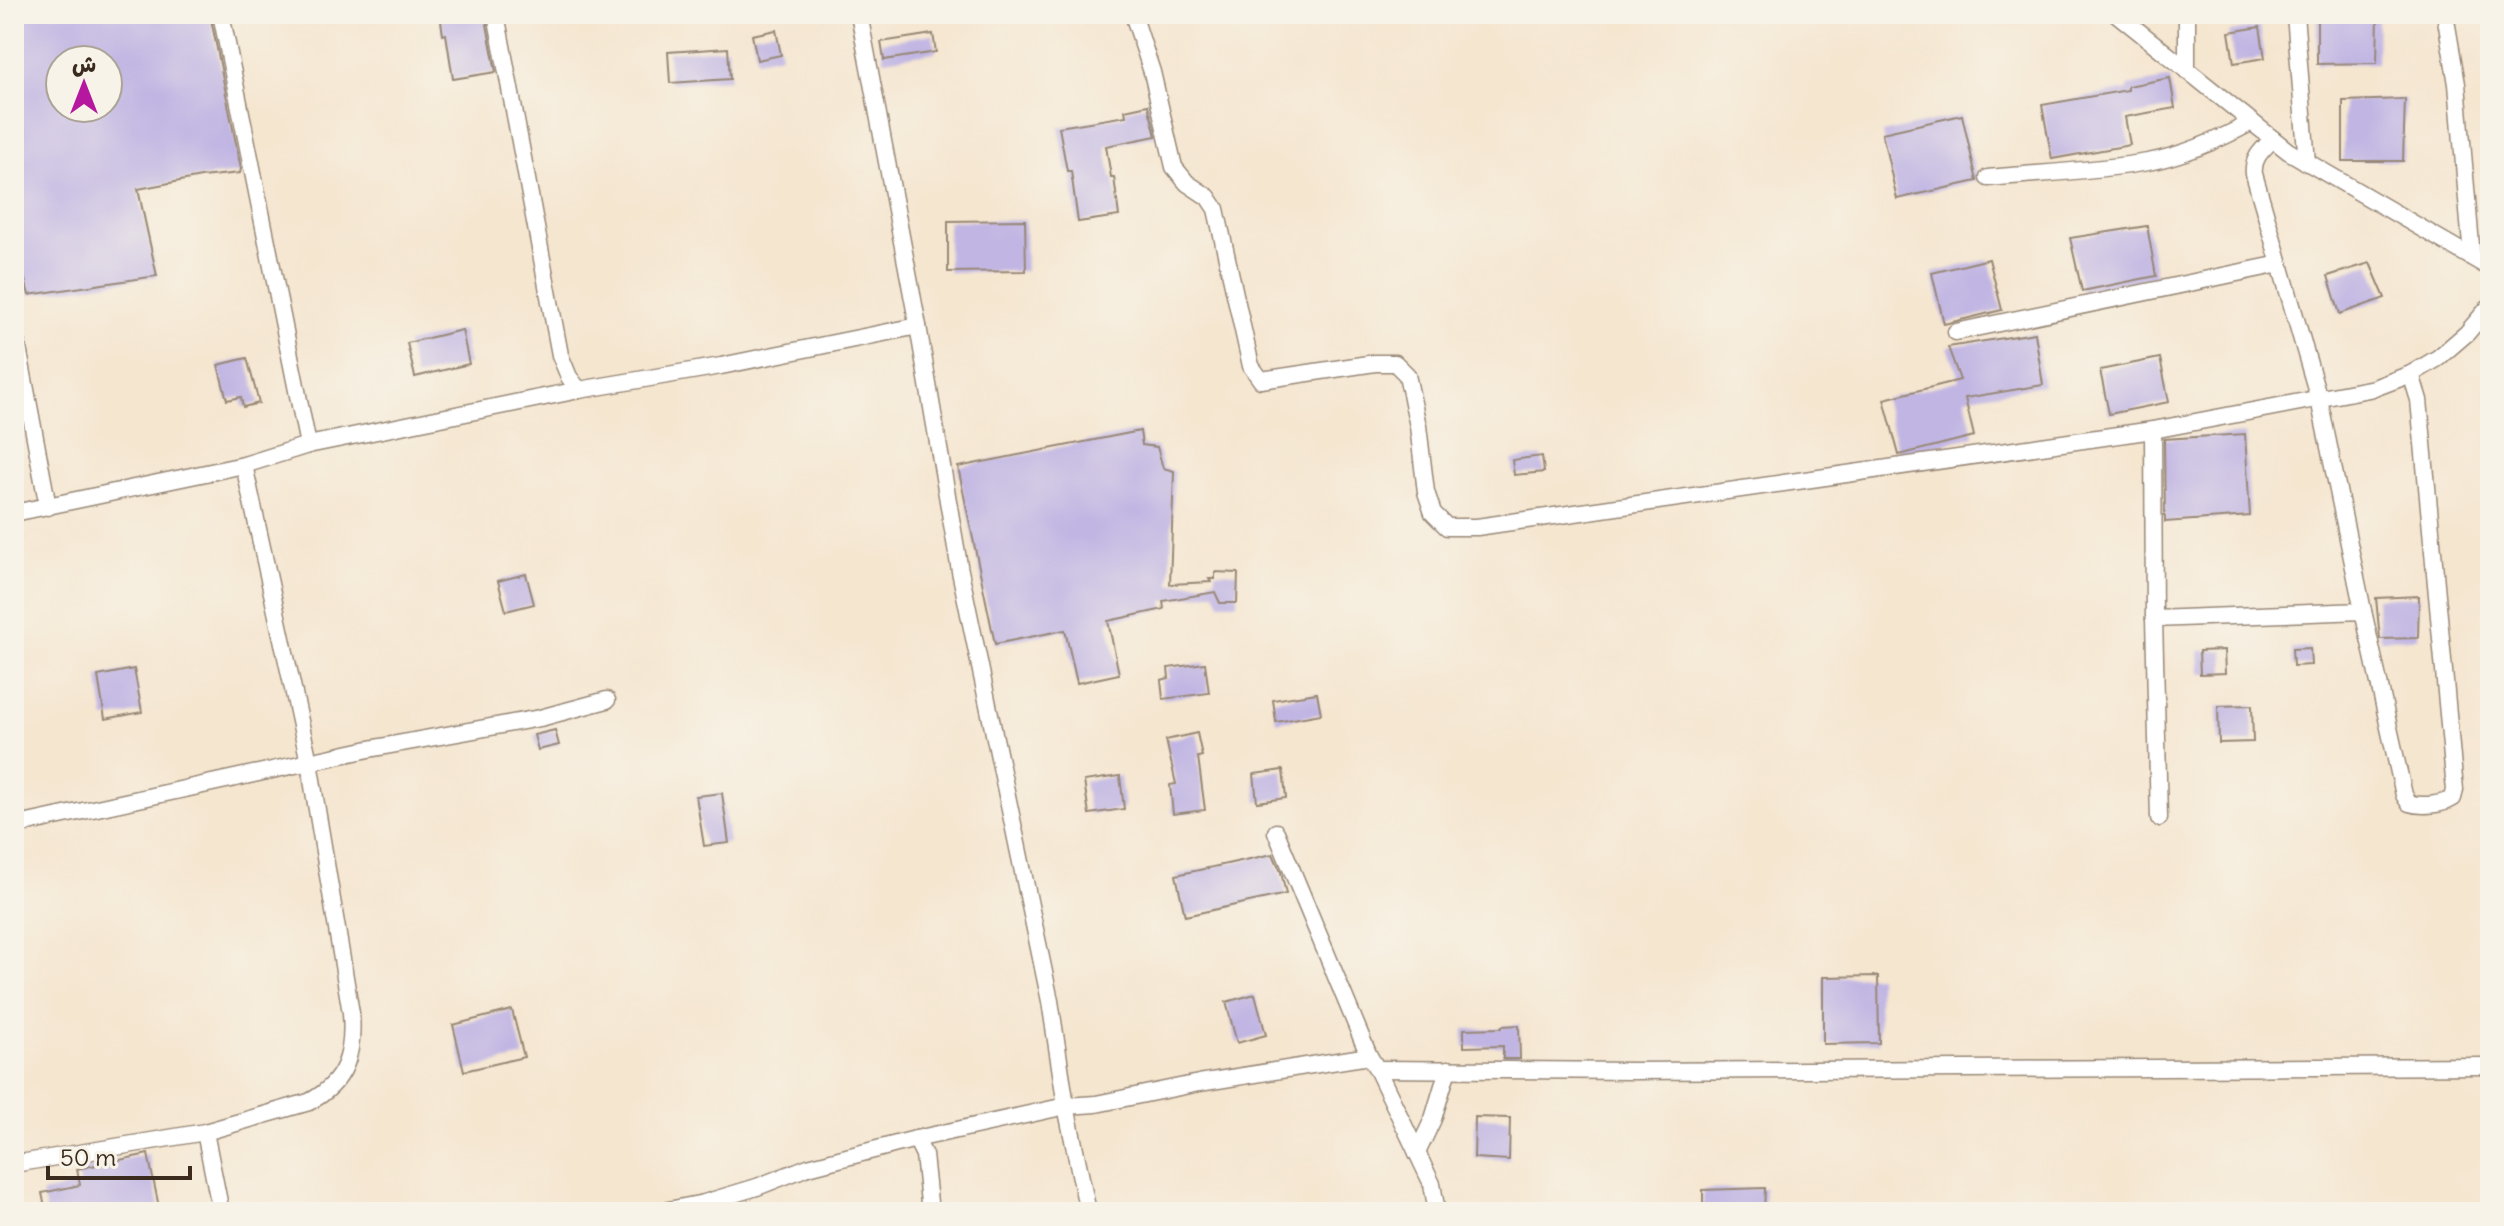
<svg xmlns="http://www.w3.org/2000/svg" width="2504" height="1226" font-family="Delius,'Playpen Sans Arabic',sans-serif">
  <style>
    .building { fill: #c1b6e3; fill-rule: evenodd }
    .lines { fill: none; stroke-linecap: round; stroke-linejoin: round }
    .minor-casing { stroke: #988877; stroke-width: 19 }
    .minor { stroke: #fff; stroke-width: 16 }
  </style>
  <rect width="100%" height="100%" fill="#f7f3e8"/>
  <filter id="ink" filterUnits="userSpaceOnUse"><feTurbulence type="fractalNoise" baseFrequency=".0125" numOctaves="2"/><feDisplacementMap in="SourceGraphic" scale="16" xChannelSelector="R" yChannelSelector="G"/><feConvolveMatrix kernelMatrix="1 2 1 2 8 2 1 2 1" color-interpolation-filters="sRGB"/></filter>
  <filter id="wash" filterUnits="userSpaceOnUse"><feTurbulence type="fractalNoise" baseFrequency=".006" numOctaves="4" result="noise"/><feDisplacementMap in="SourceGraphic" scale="32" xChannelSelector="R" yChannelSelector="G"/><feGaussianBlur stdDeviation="1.8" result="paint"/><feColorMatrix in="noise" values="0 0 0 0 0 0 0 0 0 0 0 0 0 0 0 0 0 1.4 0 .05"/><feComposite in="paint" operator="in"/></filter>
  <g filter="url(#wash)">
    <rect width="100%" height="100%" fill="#f5e6d0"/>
    <g id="blocks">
      <g class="building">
        <path d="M14,14H210L241,169L240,173L201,177L138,189L157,276L29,295L14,238ZM60,60H108V108H60Z"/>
        <path d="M440,14H485L496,72L453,79L446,34L443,35Z"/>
        <path d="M2317,14H2378L2377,63L2317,64Z"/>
        <path d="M2260,27L2265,58L2234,63L2229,32Z"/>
        <path d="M776,30L781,55L757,60L752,35Z"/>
        <path d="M933,34L936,52L884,60L881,42Z"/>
        <path d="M728,48L730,79L670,83L668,52Z"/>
        <path d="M2170,78L2175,108L2125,117L2130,145L2052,159L2042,105L2128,90V86Z"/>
        <path d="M2405,99L2403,161H2343V101Z"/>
        <path d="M1148,105L1156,136L1106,146L1111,177H1114L1119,216L1078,222L1071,171H1067L1059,127L1126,116L1125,110Z"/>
        <path d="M1962,115L1977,181L1897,199L1882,133Z"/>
        <path d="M1025,220L1026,271L948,272V221Z"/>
        <path d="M2147,226L2156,276L2082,291L2070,238Z"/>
        <path d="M1989,259L2002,310L1944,324L1932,273Z"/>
        <path d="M2370,263L2385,298L2340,314L2328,276Z"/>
        <path d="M462,330L469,364L415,377L407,343Z"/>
        <path d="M2035,333L2043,385L1965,398L1974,436L1899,455L1884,399L1960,380L1948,347Z"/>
        <path d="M247,358L259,403L243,407L241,397L227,400L218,365Z"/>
        <path d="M2160,358L2169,402L2109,414L2100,370Z"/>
        <path d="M1140,431L1142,445L1157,447L1163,468L1174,471L1170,584L1211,582L1209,579H1215V572L1238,573L1237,603H1220L1215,592L1163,601L1164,609L1108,621L1119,674L1077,683L1065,630L995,644L958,467Z"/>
        <path d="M2245,434L2250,516L2165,522L2164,439Z"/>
        <path d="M1542,456L1544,472L1514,475L1512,460Z"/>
        <path d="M526,574L534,604L506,611L498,581Z"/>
        <path d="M2419,596L2418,638L2380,639L2376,598Z"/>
        <path d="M2310,648L2311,665L2293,666L2292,649Z"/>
        <path d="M2224,650L2225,673L2200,674L2199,651Z"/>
        <path d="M1205,663L1209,693L1163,699L1161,680L1169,678L1168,668Z"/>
        <path d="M134,669L142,712L105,719L98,676Z"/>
        <path d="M1317,693L1321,714L1276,722L1273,700Z"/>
        <path d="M2252,705L2253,742L2219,743L2218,706Z"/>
        <path d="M555,730L559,745L538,750L534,735Z"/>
        <path d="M1197,733L1202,756L1198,757L1205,810L1173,814L1170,785L1176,784L1166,740Z"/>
        <path d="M1283,770L1286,798L1257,802L1254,774Z"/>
        <path d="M1120,776L1124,809L1089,814L1084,781Z"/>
        <path d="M722,793L729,843L704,846L696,796Z"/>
        <path d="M1273,854L1281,872L1286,894L1185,916L1176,875Z"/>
        <path d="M1878,976L1879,1043L1823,1044V977Z"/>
        <path d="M1255,994L1266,1035L1237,1043L1226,1002Z"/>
        <path d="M512,1010L524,1057L464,1071L453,1025Z"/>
        <path d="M1519,1025L1520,1059H1503V1046L1464,1047V1029L1502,1028V1026Z"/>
        <path d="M1475,1117L1510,1118L1509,1160L1474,1158Z"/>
        <path d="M148,1154L160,1212H46L42,1193L80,1185L77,1169Z"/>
        <path d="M1765,1188L1764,1212H1703V1190Z"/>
      </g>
    </g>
  </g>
  <g filter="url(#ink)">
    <use href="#blocks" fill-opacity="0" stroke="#988877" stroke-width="2"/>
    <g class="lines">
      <defs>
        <g id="minor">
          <path d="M496,14L560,355L569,377L579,390"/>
          <path d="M859,14L918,326L960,571L1050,1001L1066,1106L1088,1212"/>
          <path d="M1133,14L1152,72L1174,167L1187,183L1208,197L1216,209L1251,366L1261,380L1375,363H1395L1407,375L1418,426L1426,492L1433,513L1447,527H1477L2153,430L2374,388L2411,374L2438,358L2467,333L2490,306"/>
          <path d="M2117,14L2288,151L2490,268"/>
          <path d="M2295,14L2307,163"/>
          <path d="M2445,14L2457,84L2472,257"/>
          <path d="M2187,71V14"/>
          <path d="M2273,139C2262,150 2252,158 2254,174L2319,399L2363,611L2404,795L2409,803C2421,807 2442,805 2453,798L2455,790L2419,400L2411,374"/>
          <path d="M1988,178C2041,173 2096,171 2148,162C2185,155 2219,140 2252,122"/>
          <path d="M14,326L48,507"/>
          <path d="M1956,332L2280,264"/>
          <path d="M2153,430L2154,619L2159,818"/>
          <path d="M308,445L579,390L721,366L918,326"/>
          <path d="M14,513L244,465L308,445L221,14"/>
          <path d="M2154,619L2363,611"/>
          <path d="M14,826L369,749L540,718L607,700"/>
          <path d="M1276,832L1369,1056L1377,1069L1432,1184L1437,1212"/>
          <path d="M1377,1069L1634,1071L2490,1066"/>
          <path d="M205,1132L221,1212"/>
          <path d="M916,1139L924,1155L930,1212"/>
          <path d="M1417,1153L1433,1119L1448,1069"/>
          <path d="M14,1164L205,1132L309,1102C347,1082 354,1053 351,1013L309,762L244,465"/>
          <path d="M658,1212L704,1203L757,1187L808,1167L916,1139L1066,1106L1096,1104L1199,1083L1369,1056"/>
        </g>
      </defs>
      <use href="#minor" class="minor-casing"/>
      <use href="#minor" class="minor"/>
    </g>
  </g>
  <rect width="2504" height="1226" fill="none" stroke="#f7f3e8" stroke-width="48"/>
  <g transform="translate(84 84)"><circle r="38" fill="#f7f3e8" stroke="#aca397" stroke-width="2"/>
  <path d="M0-6L14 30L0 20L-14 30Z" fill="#b5179e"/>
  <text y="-12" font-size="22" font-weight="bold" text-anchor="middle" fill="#3b2a1e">ش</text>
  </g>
  <path d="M48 1166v12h142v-12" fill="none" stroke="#3b2a1e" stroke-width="4"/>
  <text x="60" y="1166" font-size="24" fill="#3b2a1e" stroke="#f7f3e8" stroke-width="6" paint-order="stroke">50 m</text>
</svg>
